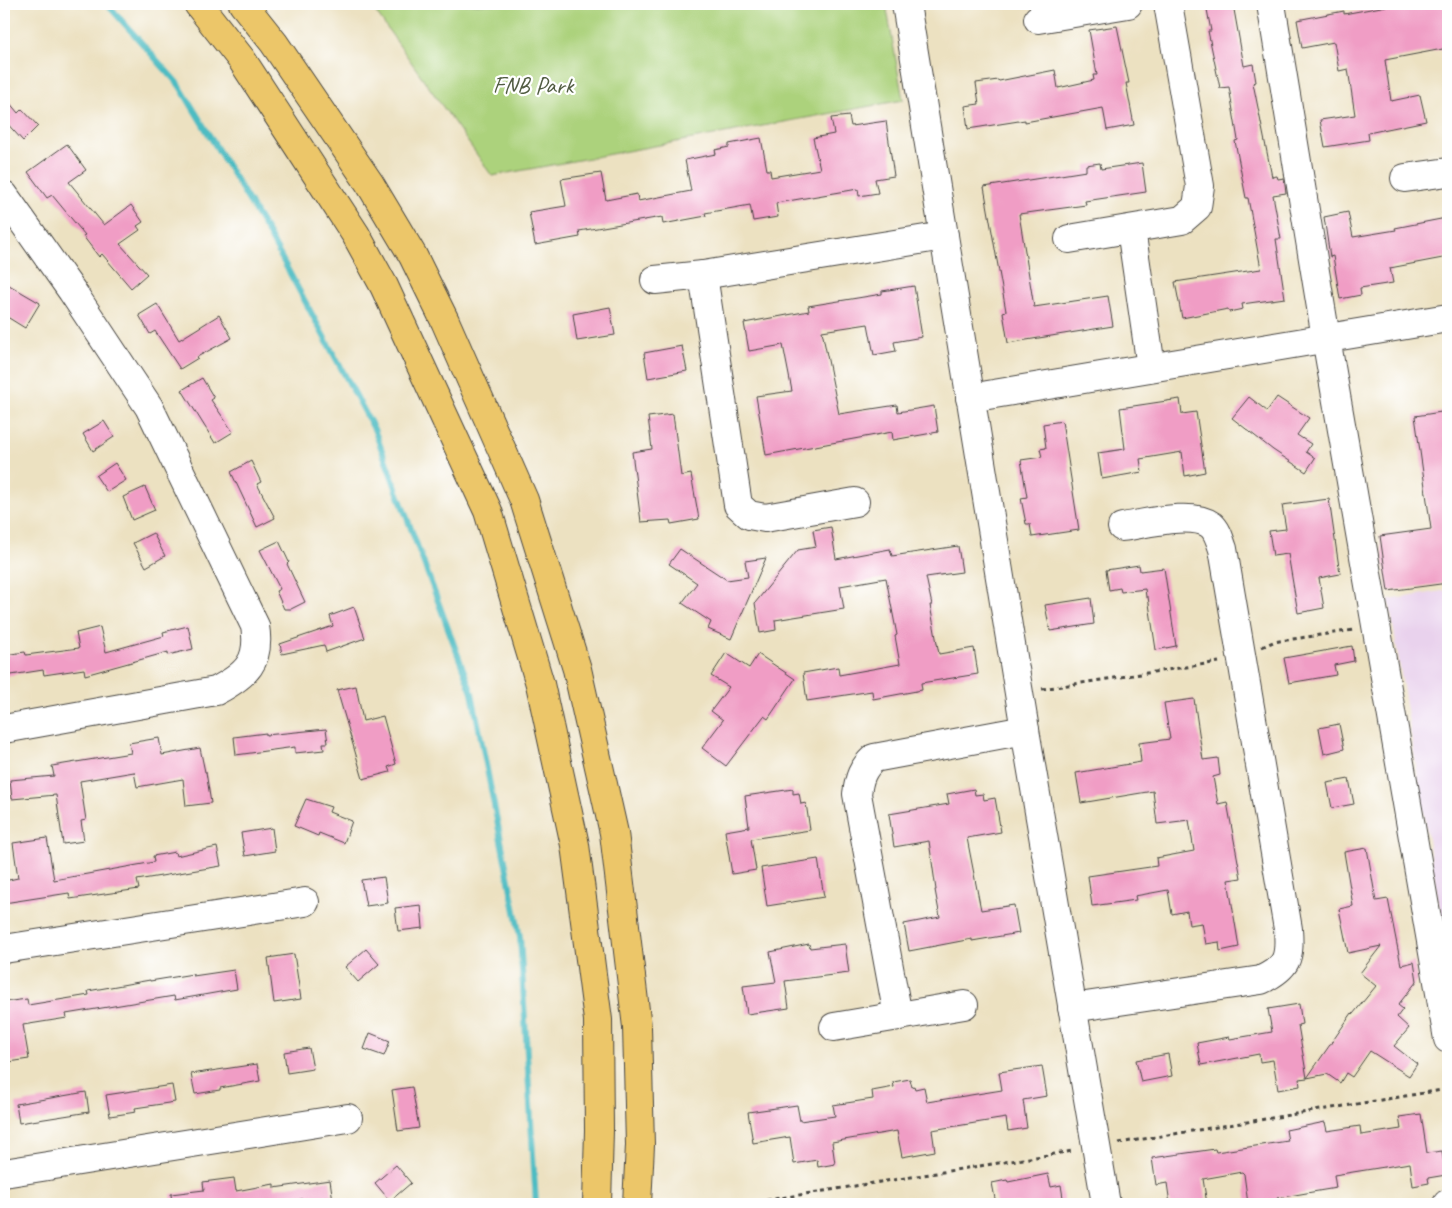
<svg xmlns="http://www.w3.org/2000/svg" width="1452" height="1208" font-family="Caveat,sans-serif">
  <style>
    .built { fill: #e9d2ed }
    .green { fill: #acd27c; stroke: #6c7e54 }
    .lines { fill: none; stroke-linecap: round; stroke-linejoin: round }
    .stream { stroke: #4dbcc2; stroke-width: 6 }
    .building { fill: #f09dc5 }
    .minor-casing { stroke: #484642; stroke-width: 30 }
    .major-casing { stroke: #484642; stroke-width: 30 }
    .path { stroke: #484642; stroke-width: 3; stroke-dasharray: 4 4; stroke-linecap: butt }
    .minor { stroke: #fff; stroke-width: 28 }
    .major { stroke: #ecc669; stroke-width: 28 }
    .labels { text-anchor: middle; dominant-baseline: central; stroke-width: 4.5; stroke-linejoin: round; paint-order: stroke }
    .park-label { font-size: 24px; fill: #525d43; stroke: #fff }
  </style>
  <rect width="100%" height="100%" fill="#fff"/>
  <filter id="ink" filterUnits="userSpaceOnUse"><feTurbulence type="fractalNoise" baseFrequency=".02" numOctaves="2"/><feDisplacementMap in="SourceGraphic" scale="10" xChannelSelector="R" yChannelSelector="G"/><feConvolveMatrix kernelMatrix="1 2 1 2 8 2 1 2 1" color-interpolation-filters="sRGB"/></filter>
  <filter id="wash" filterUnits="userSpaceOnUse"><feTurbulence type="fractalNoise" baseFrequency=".0096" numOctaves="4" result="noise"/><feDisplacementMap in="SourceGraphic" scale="20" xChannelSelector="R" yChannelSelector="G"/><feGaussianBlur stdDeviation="1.12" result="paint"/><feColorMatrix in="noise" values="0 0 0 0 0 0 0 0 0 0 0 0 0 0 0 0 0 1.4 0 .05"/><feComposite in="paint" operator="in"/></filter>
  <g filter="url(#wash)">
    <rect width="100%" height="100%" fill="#ece1c1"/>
    <path class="built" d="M1448,590V960L1389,600Z"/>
    <path class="green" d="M370,4H886L903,100L492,176Z"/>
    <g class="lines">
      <path class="stream" d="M107,4L179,85L267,231L374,429L472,693L520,937L536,1204"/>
    </g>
    <g id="blocks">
      <g class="building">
        <path d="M1206,4H1233L1244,66L1253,64L1256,82L1253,83L1272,177L1277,176L1278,179L1284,178L1286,193L1273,195L1281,239H1276L1285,298L1242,304L1243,309L1229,312L1228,309L1182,318L1175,282L1261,269L1248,198H1246L1235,141L1238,140L1229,87L1220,88L1208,31H1211Z"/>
        <path d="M1397,4H1448V24L1446,25L1448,48L1385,60L1391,101L1420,95L1426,121L1368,133L1369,140L1325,147L1320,120L1355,115L1348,69L1339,71L1334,42L1302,48L1297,20L1344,11V14Z"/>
        <path d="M1117,26L1129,83H1126L1134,125L1107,130L1103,108L1025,122V120L968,129L965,106L979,104L976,83L998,80L999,81L1055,70L1058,88L1094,80L1093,75H1097L1089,30Z"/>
        <path d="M4,96L18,113L22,109L38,126L23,141L4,120Z"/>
        <path d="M849,116L851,126L886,121L894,176L875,179L878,193L859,196L858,189L776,203L778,217L753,221L750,205L705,213L706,216L663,224L662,217L579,231L580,237L535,245L529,212L566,206L561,179L601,173L606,200L637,194L638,201L691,191L685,160L716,154L715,150L729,147V144L761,138L767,170H770L771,177L820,169L813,138L834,134L831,118Z"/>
        <path d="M67,144L86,170L69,182L104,225L131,205L143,222L137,226L140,230L120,244L147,274L131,288L102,254L99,257L83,236L85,235L52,195L47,198L28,172Z"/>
        <path d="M1100,163L1101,169L1142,163L1146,192L1085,201L1086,205L1019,214L1034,307L1108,296L1113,326L1008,343L1003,312L1006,311L984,187L1086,171V165Z"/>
        <path d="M1348,212L1353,237L1396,230L1395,228L1446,218L1448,231V257L1390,268L1393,283L1360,288L1361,295L1340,299L1333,256L1330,257L1324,217Z"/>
        <path d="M4,282L40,303L25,328L4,315Z"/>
        <path d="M914,286L922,337L894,342L896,351L874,355L868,324L822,331L839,414L897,405L898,412L934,406L938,432L893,440L892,432L766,455L756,396L792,391L783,345L749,351L744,323L809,311L808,306L882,294V291Z"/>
        <path d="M157,304L179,340L219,315L232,338L197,357L198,358L180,369L155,331L150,334L139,315Z"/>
        <path d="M610,307L615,335L577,341L573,314Z"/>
        <path d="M682,346L687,371L648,378L644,353Z"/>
        <path d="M202,378L214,398L211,400L233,432L215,443L182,390Z"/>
        <path d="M1249,397L1267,411L1277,397L1309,418L1297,435L1311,444L1306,452L1315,458L1306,472L1273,450L1232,418Z"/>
        <path d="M1180,399L1182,414L1196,412L1205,472L1185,476L1182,452L1140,459L1142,472L1102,479L1098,453L1125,449L1120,408Z"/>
        <path d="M1448,411V583L1388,591L1380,536L1431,529L1415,416Z"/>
        <path d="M673,414L681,476L691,474L699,519L671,524L670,520L641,522L632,452L652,449L648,417Z"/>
        <path d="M104,421L114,437L93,451L83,434Z"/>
        <path d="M1062,421L1079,530L1032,537L1030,524H1026L1021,498L1027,497L1021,460L1042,457L1040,449L1046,448L1043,424Z"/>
        <path d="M251,461L261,482L257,484L275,518L257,527L231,472Z"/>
        <path d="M115,463L126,480L107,492L96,476Z"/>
        <path d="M145,487L155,510L132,520L123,497Z"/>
        <path d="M1329,499L1340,574L1319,578L1324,608L1298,613L1288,554L1273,556L1269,531L1286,529L1282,505Z"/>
        <path d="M831,527L836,559L890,549L892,556L958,546L962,572L926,577L932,605H930L939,654L974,648L978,674L921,683L922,690L873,699L872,691L807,701L803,673L838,667L839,675L900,664L895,636L897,635L886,578L840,586L844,609L775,620L776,630L760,633L755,603L798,550L816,547L813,530Z"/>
        <path d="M153,533L165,556L146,567L133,543Z"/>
        <path d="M279,541L289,562L287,564L305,602L291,609H284L276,591L280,589L260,550Z"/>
        <path d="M680,549L727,580L748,577L745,561L766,558L731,639L708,629L711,622L682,603L697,583L669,564Z"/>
        <path d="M1139,565L1140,571L1164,568L1176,646L1156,650L1148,597H1146L1145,589L1121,592L1120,588L1109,590L1106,570Z"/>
        <path d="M1091,598L1094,624L1050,631L1045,605Z"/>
        <path d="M354,607L365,638L326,652L324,645L282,654L280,644L333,626L330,616Z"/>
        <path d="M188,626L193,649L168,655V652L85,675L84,669L44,675L43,670L5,676L4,655L25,652L26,655L79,648L76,633L100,627L106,652L164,636L163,632Z"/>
        <path d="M1352,646L1354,661L1334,665L1336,675L1289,683L1284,658Z"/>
        <path d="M726,653L749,668L758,654L795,679L768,719L764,716L726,766L702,748L723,720L711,711L729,687L711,676Z"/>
        <path d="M356,686L363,721L383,716L396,764L388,767L390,772L363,779L337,690Z"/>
        <path d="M1194,699L1203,760L1218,758L1220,775L1213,777L1218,804L1227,802L1241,878L1228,880L1239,947L1220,951L1219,942L1206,944L1202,923L1189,925L1187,911L1172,914L1168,890L1135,896L1136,900L1092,906L1088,876L1157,866L1156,858L1194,851L1189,820L1157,824L1153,791L1081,803L1076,773L1141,762L1139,743L1170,739L1164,703Z"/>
        <path d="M1339,724L1344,749L1324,754L1319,728Z"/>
        <path d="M326,729L328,743H323L324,750L295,753V747L236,755L234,737L266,733V735Z"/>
        <path d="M159,738L162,755L200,748L205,772H206L211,803L186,806L183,779L137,787L134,772L80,781L86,820L81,821L84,841L63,844L56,795L12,799L10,780L54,776L52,766L131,753L129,743Z"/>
        <path d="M1349,779L1354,804L1332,808L1327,783Z"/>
        <path d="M793,789V794L799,793L801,804L806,803L810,830L751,839L756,870L732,874L725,831L749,827L745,796Z"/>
        <path d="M974,789L975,795L983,794L984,800L995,798L1001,832L967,838L981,910L1014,905L1019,933L972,941V939L909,951L904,924L940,917L935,890H936L929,841L894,847L889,814L949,804L947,794Z"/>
        <path d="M306,799L331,807L329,812L352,821L344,843L319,833L318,836L294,826Z"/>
        <path d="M272,828L275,851L245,856L241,833Z"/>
        <path d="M47,838L54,880L154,862L153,856L175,852L176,856L217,847L221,866L137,880L139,889L70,899L69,893L4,903V881L18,878L13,843Z"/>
        <path d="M1367,848L1376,901L1388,899L1401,965L1414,962L1417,981L1398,1005L1403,1009L1397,1017L1409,1028L1394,1046L1417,1064L1409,1076L1370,1051L1352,1077L1346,1073L1340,1083L1327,1074L1307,1078L1352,1013L1353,1014L1376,986L1360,973L1381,946L1348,953L1339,909L1353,906L1344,852Z"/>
        <path d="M818,859L824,897L767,906L761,868Z"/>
        <path d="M384,877L388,903L366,906L361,880Z"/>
        <path d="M421,905L423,928L398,931L395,908Z"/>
        <path d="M809,944L810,948L845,944L849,973L785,981L789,1008L747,1014L743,986L776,982L770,952Z"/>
        <path d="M366,949L379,964L358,982L345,967Z"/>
        <path d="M294,954L301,999L274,1003L268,958Z"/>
        <path d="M234,970L237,989L175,1000L174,996L66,1014L67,1018L23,1025L29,1059L9,1062L4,1034V1002L27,999L28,1005L89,995L88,991L150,980V981L193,974V976Z"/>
        <path d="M1299,1004L1302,1024L1298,1025L1307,1078L1299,1079L1300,1086L1278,1090L1273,1060L1260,1062L1259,1054L1201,1065L1197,1043L1229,1037L1230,1039L1272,1032L1268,1009Z"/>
        <path d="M370,1033L390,1041L384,1056L364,1049Z"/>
        <path d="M309,1048L313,1069L287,1073L284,1052Z"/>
        <path d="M1168,1054L1172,1076L1141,1082L1136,1060Z"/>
        <path d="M257,1064L260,1081L220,1088V1090L195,1094L191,1074Z"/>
        <path d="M1042,1066L1047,1096L1023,1100L1027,1128L1008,1131L1006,1118L932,1130L935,1151L902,1157L897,1131L832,1142L835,1164L818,1167L817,1160L794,1164L790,1137L753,1143L748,1112L797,1105L800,1121L835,1116L833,1105L873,1099L872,1091L894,1087L893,1082L910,1079L912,1087L914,1086L915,1089L924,1087L927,1102L1002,1090L999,1072Z"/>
        <path d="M172,1085L175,1102L135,1108L136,1112L110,1116L106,1095Z"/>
        <path d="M412,1087L419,1128L398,1131L392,1090Z"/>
        <path d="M86,1092L89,1112L19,1123L16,1104Z"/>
        <path d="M1421,1114L1427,1153L1442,1151L1446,1175L1428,1178L1429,1183L1413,1186L1410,1163L1334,1175L1336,1188L1277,1198L1278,1203L1269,1204H1248L1244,1174L1242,1172L1203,1179L1207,1204H1170L1167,1183L1156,1185L1152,1158L1215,1149L1216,1152L1288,1141L1286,1130L1325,1122L1327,1131L1360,1126L1361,1135L1401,1129L1399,1117Z"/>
        <path d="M396,1165L411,1183L390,1201L375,1183Z"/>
        <path d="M1048,1174L1051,1187L1061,1185L1064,1204H996L992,1183L1007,1180L1008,1182Z"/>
        <path d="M234,1178L236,1191L274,1184V1188L330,1180L333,1201L309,1204H303L302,1199L275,1204H172L171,1194L204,1190L203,1182Z"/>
      </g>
    </g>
  </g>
  <g filter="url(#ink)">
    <use href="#blocks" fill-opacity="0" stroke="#484642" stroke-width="1"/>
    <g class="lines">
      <defs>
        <g id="minor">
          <path d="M906,4L1025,730L1106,1204"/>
          <path d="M1271,4L1326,338L1448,1039"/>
          <path d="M1038,19L1128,4"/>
          <path d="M1405,178L1448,172"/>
          <path d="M4,195L72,291L149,407L255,626C261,662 246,675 216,691L4,729"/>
          <path d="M1131,229L1151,367"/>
          <path d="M1069,239L1182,220L1197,207L1200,186L1168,4"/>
          <path d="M703,275L738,505L749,515L765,518L855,502"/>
          <path d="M655,280L703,275L944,236"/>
          <path d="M970,398L1448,318"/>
          <path d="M4,949L305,902"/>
          <path d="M1072,1008L1261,980C1288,967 1290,958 1288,929L1223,549C1220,541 1218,531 1211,525C1192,511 1144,524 1122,527"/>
          <path d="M898,1016L857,794C859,778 862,769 874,758L1025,730"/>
          <path d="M834,1027L964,1005"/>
          <path d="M4,1173L348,1118"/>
          <path d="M1447,1204H1448"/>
        </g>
        <g id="major">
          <path d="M198,4L242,60L356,235L384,286L488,511L540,684L575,845L598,1020L599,1130L597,1204"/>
          <path d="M243,4L274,43L370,184L413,256L445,321L524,500L577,669L614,833L637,1027L640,1145L637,1204"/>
        </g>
      </defs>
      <use href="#minor" class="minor-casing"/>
      <use href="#major" class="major-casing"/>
      <g class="path">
        <path d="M1262,647L1273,642L1354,630"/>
        <path d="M1042,689L1219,662"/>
        <path d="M1119,1143L1448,1089"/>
        <path d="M743,1204L1073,1151"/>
      </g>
      <use href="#minor" class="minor"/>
      <use href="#major" class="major"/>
    </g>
  </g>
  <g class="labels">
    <g class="park-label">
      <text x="533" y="85">FNB Park</text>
    </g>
  </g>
  <rect width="1452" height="1208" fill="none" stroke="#fff" stroke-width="20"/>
</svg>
